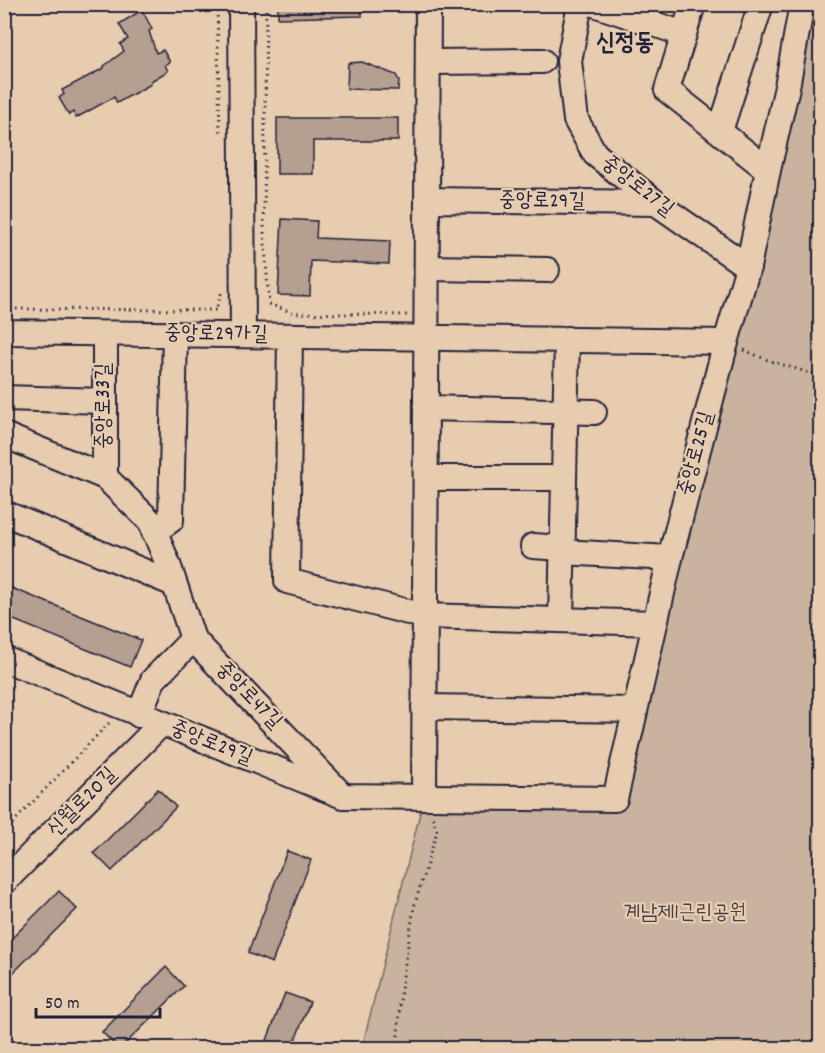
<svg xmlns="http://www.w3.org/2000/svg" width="825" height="1053" font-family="Dekko,'Poor Story',sans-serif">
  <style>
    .green { fill: #cab39e; stroke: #766a6c; stroke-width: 1.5 }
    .building { fill: #b49f91; stroke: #22223b; stroke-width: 1.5 }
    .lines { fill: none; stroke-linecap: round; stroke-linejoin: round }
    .minor-casing { stroke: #22223b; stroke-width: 28 }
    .path { stroke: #22223b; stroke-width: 3; stroke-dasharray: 1.5 4.5; stroke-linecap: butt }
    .minor { stroke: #e7ccaf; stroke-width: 24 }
    .labels { text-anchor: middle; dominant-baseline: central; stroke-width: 4.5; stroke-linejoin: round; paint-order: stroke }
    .street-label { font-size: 21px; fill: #22223b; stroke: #e7ccaf }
    .park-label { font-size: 21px; fill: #443f4f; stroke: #e7ccaf }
    .quarter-label { font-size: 24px; font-weight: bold; fill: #22223b; stroke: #e7ccaf }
  </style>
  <rect width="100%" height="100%" fill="#e7ccaf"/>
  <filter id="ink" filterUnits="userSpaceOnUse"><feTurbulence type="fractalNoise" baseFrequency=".0167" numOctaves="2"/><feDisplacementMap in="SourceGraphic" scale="12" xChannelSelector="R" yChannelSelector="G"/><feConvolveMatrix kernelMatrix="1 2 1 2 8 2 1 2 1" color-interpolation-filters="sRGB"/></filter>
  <g filter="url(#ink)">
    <path class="green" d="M802,5H820V1048H362L424,797L615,798Z"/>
    <g class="building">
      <path d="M278,4H362V16L278,18Z"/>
      <path d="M142,10L152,29L149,31L156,53L163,50L170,62L165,65L168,71L151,81V84L117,103L114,97L76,118L73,112L69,115L59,98L64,94L62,90L104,68V66L124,51L120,44L128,39L119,24Z"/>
      <path d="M362,62L396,75L399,81L398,90L347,89L348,63Z"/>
      <path d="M277,118H398V141H313V174H277Z"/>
      <path d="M282,219L317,221L316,238L390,241L389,264L311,261L310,296L278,295Z"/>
      <path d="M4,585L141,640L130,667L4,616Z"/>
      <path d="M158,789L176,807L112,871L94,853Z"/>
      <path d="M287,851L311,860L272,963L248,953Z"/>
      <path d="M59,891L77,909L13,973L4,964V946Z"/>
      <path d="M166,967L184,986L121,1048H118L102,1032Z"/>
      <path d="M285,993L310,1002L292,1048H264Z"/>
    </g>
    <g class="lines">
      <defs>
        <g id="minor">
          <path d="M241,4L243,335"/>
          <path d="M580,4L569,61L576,120L595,154L656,203L748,267"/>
          <path d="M594,4L684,34"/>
          <path d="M693,4L667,90L768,170"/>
          <path d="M428,62L542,61"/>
          <path d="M720,131L761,4"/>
          <path d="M428,200L656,203"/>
          <path d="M428,268L547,270"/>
          <path d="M4,332L726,342"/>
          <path d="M290,336L287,581L424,616L655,623"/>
          <path d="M4,398L104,401"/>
          <path d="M426,408L594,412"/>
          <path d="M4,435L105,477L151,522L169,567L193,639L338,791"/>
          <path d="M105,477V334"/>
          <path d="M426,478H564"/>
          <path d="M4,513L174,584"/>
          <path d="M154,532L171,520L175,334"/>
          <path d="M533,546L562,548"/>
          <path d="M562,552L670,558"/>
          <path d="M561,620L567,339"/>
          <path d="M4,659L343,796L615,799L670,558L726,342L748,267L768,170L787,87L802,4"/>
          <path d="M424,707L635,710"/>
          <path d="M139,715L153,680L193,639"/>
          <path d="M424,797L428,4"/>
          <path d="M4,882L161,724"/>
        </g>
      </defs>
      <use href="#minor" class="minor-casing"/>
      <g class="path">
        <path d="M217,4L220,132"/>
        <path d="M266,4L264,231L269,304L294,313L407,315"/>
        <path d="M4,309L216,310L222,291"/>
        <path d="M744,350L770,361L820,376"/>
        <path d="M4,832L109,723"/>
        <path d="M397,1048L401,990L414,907L437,831L432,815"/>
      </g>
      <use href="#minor" class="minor"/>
    </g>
  </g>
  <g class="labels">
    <g class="street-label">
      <text transform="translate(637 187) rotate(38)">중앙로27길</text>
      <text transform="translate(542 202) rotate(1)">중앙로29길</text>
      <text transform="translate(216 335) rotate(1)">중앙로29가길</text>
      <text transform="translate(105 406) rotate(-90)">중앙로33길</text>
      <text transform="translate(697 454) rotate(-75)">중앙로25길</text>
      <text transform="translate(248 696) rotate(46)">중앙로47길</text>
      <text transform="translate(211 744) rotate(22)">중앙로29길</text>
      <text transform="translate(83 803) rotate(-45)">신월로20길</text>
    </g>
    <g class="park-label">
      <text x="685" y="914">계남제1근린공원</text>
    </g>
    <g class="quarter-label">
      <text x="625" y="44">신정동</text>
    </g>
  </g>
  <rect width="825" height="1053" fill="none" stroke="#e7ccaf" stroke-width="24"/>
  <rect x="12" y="12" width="801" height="1029" fill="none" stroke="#22223b" stroke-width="2" filter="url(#ink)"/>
  <path d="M36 1008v9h124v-9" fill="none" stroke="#22223b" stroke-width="3"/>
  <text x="45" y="1008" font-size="18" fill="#22223b" stroke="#e7ccaf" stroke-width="4.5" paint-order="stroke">50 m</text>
</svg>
